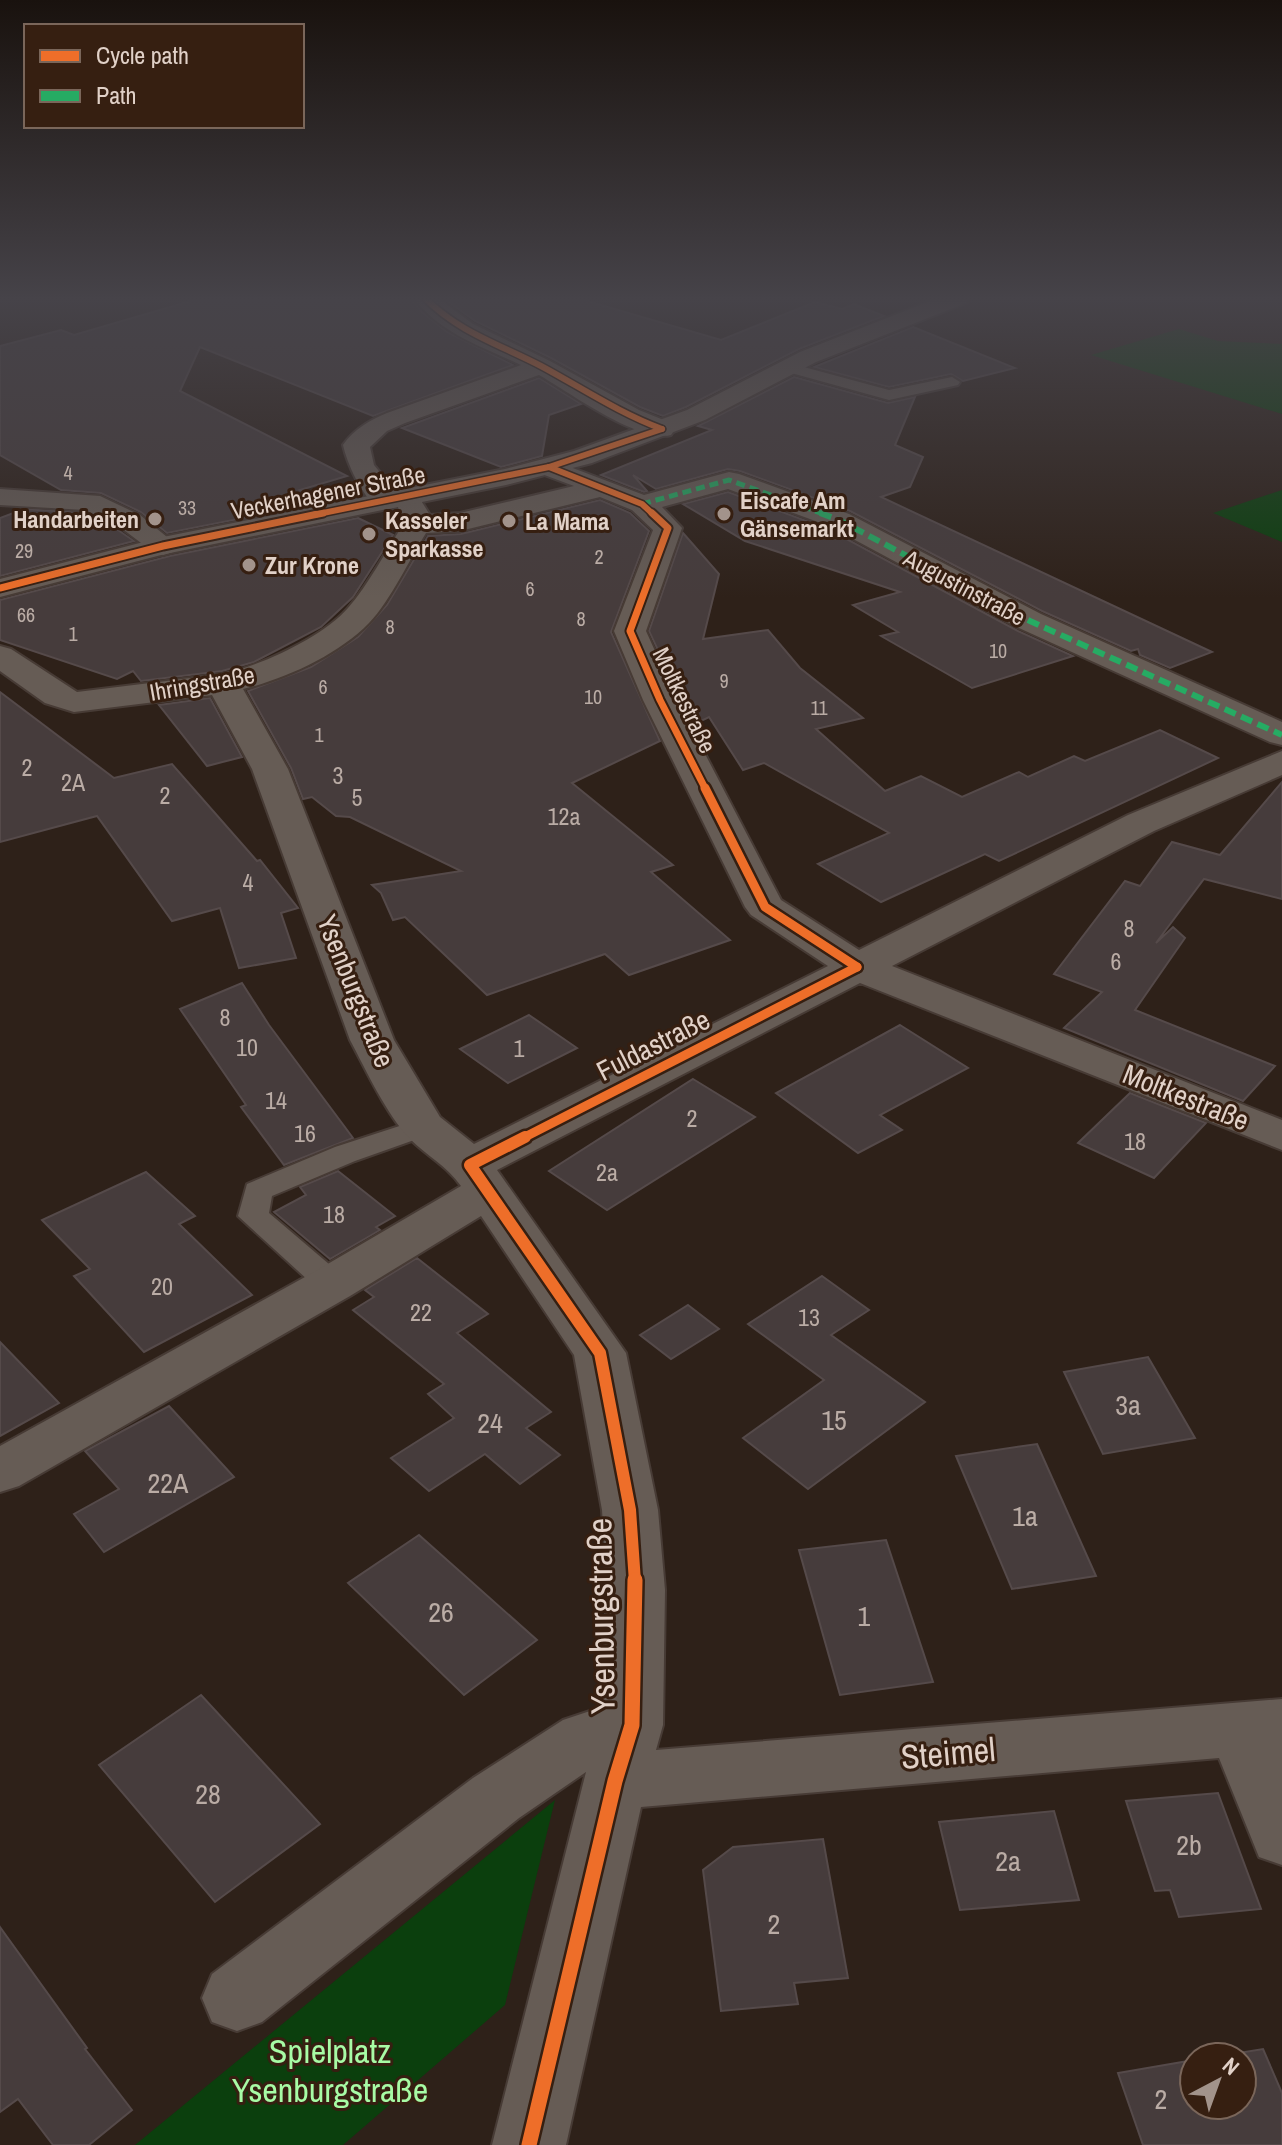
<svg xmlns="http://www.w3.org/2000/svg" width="1282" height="2145" font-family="'Archivo Narrow',sans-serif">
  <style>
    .green { fill: #0b3f0d }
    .building { fill: #463c3c; stroke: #554a4a; stroke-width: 2 }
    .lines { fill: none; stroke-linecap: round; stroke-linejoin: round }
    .lane-casing { stroke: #473b35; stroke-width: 4 }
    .street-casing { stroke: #473b35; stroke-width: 4 }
    .secondary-casing { stroke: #473b35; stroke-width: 4 }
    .lane { fill: #665c55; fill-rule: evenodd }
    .street { fill: #665c55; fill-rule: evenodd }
    .secondary { fill: #665c55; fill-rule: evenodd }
    .quiet-far1 { stroke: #26ab63; stroke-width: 5; stroke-dasharray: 9 5; stroke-linecap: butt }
    .quiet { stroke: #26ab63; stroke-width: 6; stroke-dasharray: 12 6; stroke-linecap: butt }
    .cycleway-far4-casing { stroke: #361f11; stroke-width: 9 }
    .cycleway-far3-casing { stroke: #361f11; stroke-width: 11 }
    .cycleway-far2-casing { stroke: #361f11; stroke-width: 14 }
    .cycleway-far1-casing { stroke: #361f11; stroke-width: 17 }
    .cycleway-casing { stroke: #361f11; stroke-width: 20 }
    .cycleway-far4 { stroke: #ee6e29; stroke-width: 6 }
    .cycleway-far3 { stroke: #ee6e29; stroke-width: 7 }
    .cycleway-far2 { stroke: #ee6e29; stroke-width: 9 }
    .cycleway-far1 { stroke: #ee6e29; stroke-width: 12 }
    .cycleway { stroke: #ee6e29; stroke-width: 15 }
    .poi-dot { fill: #a2938b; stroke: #361f11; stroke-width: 3 }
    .labels { text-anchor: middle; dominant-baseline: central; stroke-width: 6; stroke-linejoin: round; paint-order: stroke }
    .far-number-label { font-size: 20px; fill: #baaca5 }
    .far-street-label { font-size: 24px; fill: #e1d1c8; stroke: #361f11 }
    .far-poi-label { font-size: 24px; font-weight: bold; fill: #e1d1c8; stroke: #361f11; text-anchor: start }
    .number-label { font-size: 24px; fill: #baaca5 }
    .street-label { font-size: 28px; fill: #e1d1c8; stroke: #361f11 }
    .near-number-label { font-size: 28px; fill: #baaca5 }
    .near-street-label { font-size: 34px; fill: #e1d1c8; stroke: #361f11 }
    .near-park-label { font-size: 34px; fill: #a7fba5; stroke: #361f11 }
  </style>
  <rect width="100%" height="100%" fill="#2e2119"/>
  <g class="green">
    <path d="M1179,329L1218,341L1282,344V414L1091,355Z"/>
    <path d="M1282,490V542L1213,513Z"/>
    <path d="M555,1800L505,2005L343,2145H135Z"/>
  </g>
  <g class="building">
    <path d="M201,298H411L422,312L447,332L513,365L373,416L200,347L180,391L347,476L300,490L325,502L167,533L141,512L101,493L61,490L0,455V346L61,330L74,335Z"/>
    <path d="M443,298H577L721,340L815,302L842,309L854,304L884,316L799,349L686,407L663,416L640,407L551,358L475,321Z"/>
    <path d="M913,327L1015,368L963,381L951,374L889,387L814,367Z"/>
    <path d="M794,377L888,403L915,397L895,445L923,457L910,487L881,497L1212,652L1170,668L1140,655L1138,649L1131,651L1042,611L850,511L740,471L728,469L656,489L633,475L647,491L644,492L601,475L712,430L698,426Z"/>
    <path d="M539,378L581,404L549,415L542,456L501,467L402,428Z"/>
    <path d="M728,492L828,529L1018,631L1073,656L972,688L881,636L898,632L853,605L900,592L745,541L683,504Z"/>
    <path d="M600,500L630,513L649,531L611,632L660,741L572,783L673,865L651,872L730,940L629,975L605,954L487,995L405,917L393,920L381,893L372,885L461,871L350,817L336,816L312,797L303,799L291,768L248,691L311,667L358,637L387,605L428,536L461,534Z"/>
    <path d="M24,509L84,513L118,530L134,541L0,576V518Z"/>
    <path d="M358,518L393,535L353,597L321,627L254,662L222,671L141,681L133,671L117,679L0,640V600L170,556Z"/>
    <path d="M683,533L719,574L703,639L768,630L800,668L863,718L816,729L885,791L921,776L962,797L1019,772L1028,777L1074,756L1085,761L1160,730L1218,758L999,861L985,854L881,902L818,864L889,833L764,763L743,770L709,717L693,725L649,631Z"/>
    <path d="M0,692L114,778L172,764L257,861L260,860L298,908L281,913L296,958L239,968L220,908L172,921L97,816L0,842Z"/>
    <path d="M210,698L242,757L207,766L159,705Z"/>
    <path d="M1282,782V899L1204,879L1156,943L1173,927L1185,938L1135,1010L1275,1066L1243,1101L1064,1028L1102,992L1054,974L1125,881L1140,886L1172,842L1220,855Z"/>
    <path d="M242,983L269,1025L353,1138L284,1165L241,1107L246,1105L180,1009Z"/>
    <path d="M529,1015L577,1048L508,1083L460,1049Z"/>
    <path d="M900,1025L968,1068L880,1115L902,1130L858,1153L776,1093Z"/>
    <path d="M693,1079L755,1117L607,1210L549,1171Z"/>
    <path d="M1130,1093L1206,1123L1154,1178L1078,1143Z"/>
    <path d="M338,1171L395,1216L376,1227L380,1230L330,1259L274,1212L306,1195L300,1187Z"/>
    <path d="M146,1172L195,1216L179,1224L252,1295L144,1352L74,1276L90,1269L42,1220Z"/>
    <path d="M417,1258L488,1314L457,1333L551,1412L526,1428L560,1455L520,1484L485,1454L429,1491L391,1458L454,1418L428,1394L444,1384L353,1310L374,1297L365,1290Z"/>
    <path d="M822,1276L869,1310L831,1335L925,1402L808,1489L743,1438L824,1380L748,1324Z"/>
    <path d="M688,1305L719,1329L671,1359L640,1335Z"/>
    <path d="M0,1342L59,1403L0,1436Z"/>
    <path d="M1148,1357L1195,1438L1103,1454L1064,1372Z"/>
    <path d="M169,1406L234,1477L104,1552L74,1514L119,1489L85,1451Z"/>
    <path d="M1037,1444L1096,1576L1012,1589L956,1456Z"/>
    <path d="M419,1535L537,1640L464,1695L348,1583Z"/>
    <path d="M886,1540L933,1682L840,1695L799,1550Z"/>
    <path d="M201,1695L320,1824L215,1902L99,1765Z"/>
    <path d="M1218,1793L1261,1909L1179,1917L1170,1890L1155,1891L1126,1801Z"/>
    <path d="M1054,1811L1079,1900L960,1910L939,1822Z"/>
    <path d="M823,1839L848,1978L794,1983L798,2004L721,2011L703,1870L733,1847Z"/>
    <path d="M0,1927L87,2048L85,2049L132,2110L89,2145H53L18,2099L0,2112Z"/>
    <path d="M1263,2049L1282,2093V2145H1143L1118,2073L1194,2060V2105H1242V2057H1214Z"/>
  </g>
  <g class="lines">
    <defs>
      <g id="lane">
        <path d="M789,363L889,390L952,377L960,382L958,385L889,400L784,371L781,368Z"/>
        <path d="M424,1118L434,1121L438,1127L434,1133L355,1161L272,1196L269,1213L343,1276L348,1284L343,1292L332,1295L321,1292L238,1216L247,1184L335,1147Z"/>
      </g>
      <g id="street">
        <path d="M414,298H438L473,324L550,361L639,410L671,423L675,429L671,435C638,443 569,392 539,375L405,423L387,431L370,447L374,465L395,491L405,489L415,491L430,515L460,513L574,486L539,473L535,467L539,461L549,459L644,495L729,472L739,474L849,514L1041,614L1282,722V745L1270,742L1019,628L829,526L728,489L662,507L682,528L646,631L677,700L781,900L859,950L1128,815L1282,751V775L1154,831L892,966L1282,1120V1150L860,983L497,1170L626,1353L658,1510L665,1590L663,1725L656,1750L1282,1699V1865L1259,1857L1219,1758L641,1807L566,2145H492L586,1772L519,1818L262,2022L237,2031L212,2022L202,1998L212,1974L473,1778L563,1720L602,1707L607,1590L602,1510L574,1355L481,1216L350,1296L19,1486L0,1492V1446L314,1272L461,1186C447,1166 426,1155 410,1139C386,1114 366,1070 350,1040L252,769L212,695L74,712L45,703L0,671V646L11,649L77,692L223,674C260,666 323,637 348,608C369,584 385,552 403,525L398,507C392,508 384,511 378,507C362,497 347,463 343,445C354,429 370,420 387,413L521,365C483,347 439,333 414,298ZM600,497L632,510L653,530L614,631L643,700L745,907L751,915L828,966L474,1144L440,1117L394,1040L288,769L243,689C285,679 338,655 369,623C391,600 409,560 426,533L460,531Z"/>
        <path d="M0,489L100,496L140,515L178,546L173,552L163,555L153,552L120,527L85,510L0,505Z"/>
      </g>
      <path id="secondary" d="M938,298H969L966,303L816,362L705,420L592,463L506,485L165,554L0,597V579L163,537L505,469L574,451L687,410L800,352Z"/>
    </defs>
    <use href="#lane" class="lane-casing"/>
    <use href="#street" class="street-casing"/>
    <use href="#secondary" class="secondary-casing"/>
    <use href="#lane" class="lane"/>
    <use href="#street" class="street"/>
    <use href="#secondary" class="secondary"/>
    <path class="quiet-far1" d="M642,504L729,480L826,515"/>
    <path class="quiet" d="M820,513L839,520L1030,621L1282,735"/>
    <defs>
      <g id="cycleway-far4">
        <path d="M425,298C458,332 501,345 541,366C582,388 619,413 662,429"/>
        <path d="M549,467L642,504L654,515"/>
        <path d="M313,515L549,467L662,429"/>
      </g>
      <g id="cycleway-far3">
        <path d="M652,513L668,528L630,631L660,700L706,790"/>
        <path d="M0,588L163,546L323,513"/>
      </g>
      <g id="cycleway-far2">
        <path d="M705,788L765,907L857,967"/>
        <path d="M521,1139L857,967"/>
      </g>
      <path id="cycleway-far1" d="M525,1137L470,1165L600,1353L630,1510L635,1582"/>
      <path id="cycleway" d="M529,2145L615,1781L632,1725L635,1580"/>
    </defs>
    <use href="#cycleway-far4" class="cycleway-far4-casing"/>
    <use href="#cycleway-far3" class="cycleway-far3-casing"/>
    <use href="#cycleway-far2" class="cycleway-far2-casing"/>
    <use href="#cycleway-far1" class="cycleway-far1-casing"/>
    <use href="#cycleway" class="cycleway-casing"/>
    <use href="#cycleway-far4" class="cycleway-far4"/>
    <use href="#cycleway-far3" class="cycleway-far3"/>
    <use href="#cycleway-far2" class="cycleway-far2"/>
    <use href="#cycleway-far1" class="cycleway-far1"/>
    <use href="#cycleway" class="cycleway"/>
  </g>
  <linearGradient id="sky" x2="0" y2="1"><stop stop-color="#19120e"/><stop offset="0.5" stop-color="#464349"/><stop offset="1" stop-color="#464349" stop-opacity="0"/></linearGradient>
  <rect width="1282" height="598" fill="url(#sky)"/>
  <g class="poi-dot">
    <circle cx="724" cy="514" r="8"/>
    <circle cx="155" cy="519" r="8"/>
    <circle cx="509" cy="521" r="8"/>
    <circle cx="369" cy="534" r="8"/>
    <circle cx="249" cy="565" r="8"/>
  </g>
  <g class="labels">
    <g class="far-number-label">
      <text x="68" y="472">4</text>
      <text x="187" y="507">33</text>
      <text x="24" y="550">29</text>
      <text x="599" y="556">2</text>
      <text x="530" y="588">6</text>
      <text x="26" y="614">66</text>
      <text x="581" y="618">8</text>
      <text x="390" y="626">8</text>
      <text x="73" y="633">1</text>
      <text x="998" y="650">10</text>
      <text x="724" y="680">9</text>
      <text x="323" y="686">6</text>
      <text x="593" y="696">10</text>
      <text x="819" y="707">11</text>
      <text x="319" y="734">1</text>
    </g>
    <g class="far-street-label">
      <text transform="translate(328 492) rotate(-11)">Veckerhagener Straße</text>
      <text transform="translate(965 587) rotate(28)">Augustinstraße</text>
      <text transform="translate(202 683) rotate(-10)">Ihringstraße</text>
      <text transform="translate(685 700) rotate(64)">Moltkestraße</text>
    </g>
    <g class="far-poi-label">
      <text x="740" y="500">Eiscafe Am<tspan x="740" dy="28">Gänsemarkt</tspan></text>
      <text x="139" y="519" text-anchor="end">Handarbeiten</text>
      <text x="385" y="520">Kasseler<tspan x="385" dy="28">Sparkasse</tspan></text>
      <text x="525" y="521">La Mama</text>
      <text x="265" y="565">Zur Krone</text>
    </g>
    <g class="number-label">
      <text x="27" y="767">2</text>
      <text x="338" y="775">3</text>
      <text x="73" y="782">2A</text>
      <text x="165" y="795">2</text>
      <text x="357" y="797">5</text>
      <text x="564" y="816">12a</text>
      <text x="248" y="882">4</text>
      <text x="1129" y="928">8</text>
      <text x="1116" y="961">6</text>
      <text x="225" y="1017">8</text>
      <text x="247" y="1047">10</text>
      <text x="519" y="1048">1</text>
      <text x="276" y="1100">14</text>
      <text x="692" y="1118">2</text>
      <text x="305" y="1133">16</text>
      <text x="1135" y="1141">18</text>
      <text x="607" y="1172">2a</text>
      <text x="334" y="1214">18</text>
      <text x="162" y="1286">20</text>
      <text x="421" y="1312">22</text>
      <text x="809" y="1317">13</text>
    </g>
    <g class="street-label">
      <text transform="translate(356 991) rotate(68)">Ysenburgstraße</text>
      <text transform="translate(653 1045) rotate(-27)">Fuldastraße</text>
      <text transform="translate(1186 1097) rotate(22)">Moltkestraße</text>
    </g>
    <g class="near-number-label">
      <text x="1128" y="1405">3a</text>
      <text x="834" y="1420">15</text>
      <text x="490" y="1423">24</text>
      <text x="168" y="1483">22A</text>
      <text x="1025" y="1516">1a</text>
      <text x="441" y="1612">26</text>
      <text x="864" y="1616">1</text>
      <text x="208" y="1794">28</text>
      <text x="1189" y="1845">2b</text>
      <text x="1008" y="1861">2a</text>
      <text x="774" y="1924">2</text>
      <text x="1161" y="2099">2</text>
    </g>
    <g class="near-street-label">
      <text transform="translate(601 1616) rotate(-91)">Ysenburgstraße</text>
      <text transform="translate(948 1753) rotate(-5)">Steimel</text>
    </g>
    <g class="near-park-label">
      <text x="330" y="2051">Spielplatz<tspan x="330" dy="39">Ysenburgstraße</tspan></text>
    </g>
  </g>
  <rect x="24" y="24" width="280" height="104" fill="#361f11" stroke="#7a665a" stroke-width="2"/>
  <rect x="40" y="50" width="40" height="12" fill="#ee6e29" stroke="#7a665a" stroke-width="2"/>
  <text x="96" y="64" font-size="24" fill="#e1d1c8">Cycle path</text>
  <rect x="40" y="90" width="40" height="12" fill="#26ab63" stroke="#7a665a" stroke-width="2"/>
  <text x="96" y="104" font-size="24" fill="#e1d1c8">Path</text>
  <g transform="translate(1218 2081) rotate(41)"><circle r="38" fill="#361f11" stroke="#7a665a" stroke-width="2"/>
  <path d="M0-6L14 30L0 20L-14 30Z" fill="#a2938b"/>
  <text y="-12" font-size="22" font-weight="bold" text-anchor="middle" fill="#e1d1c8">N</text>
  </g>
</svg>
